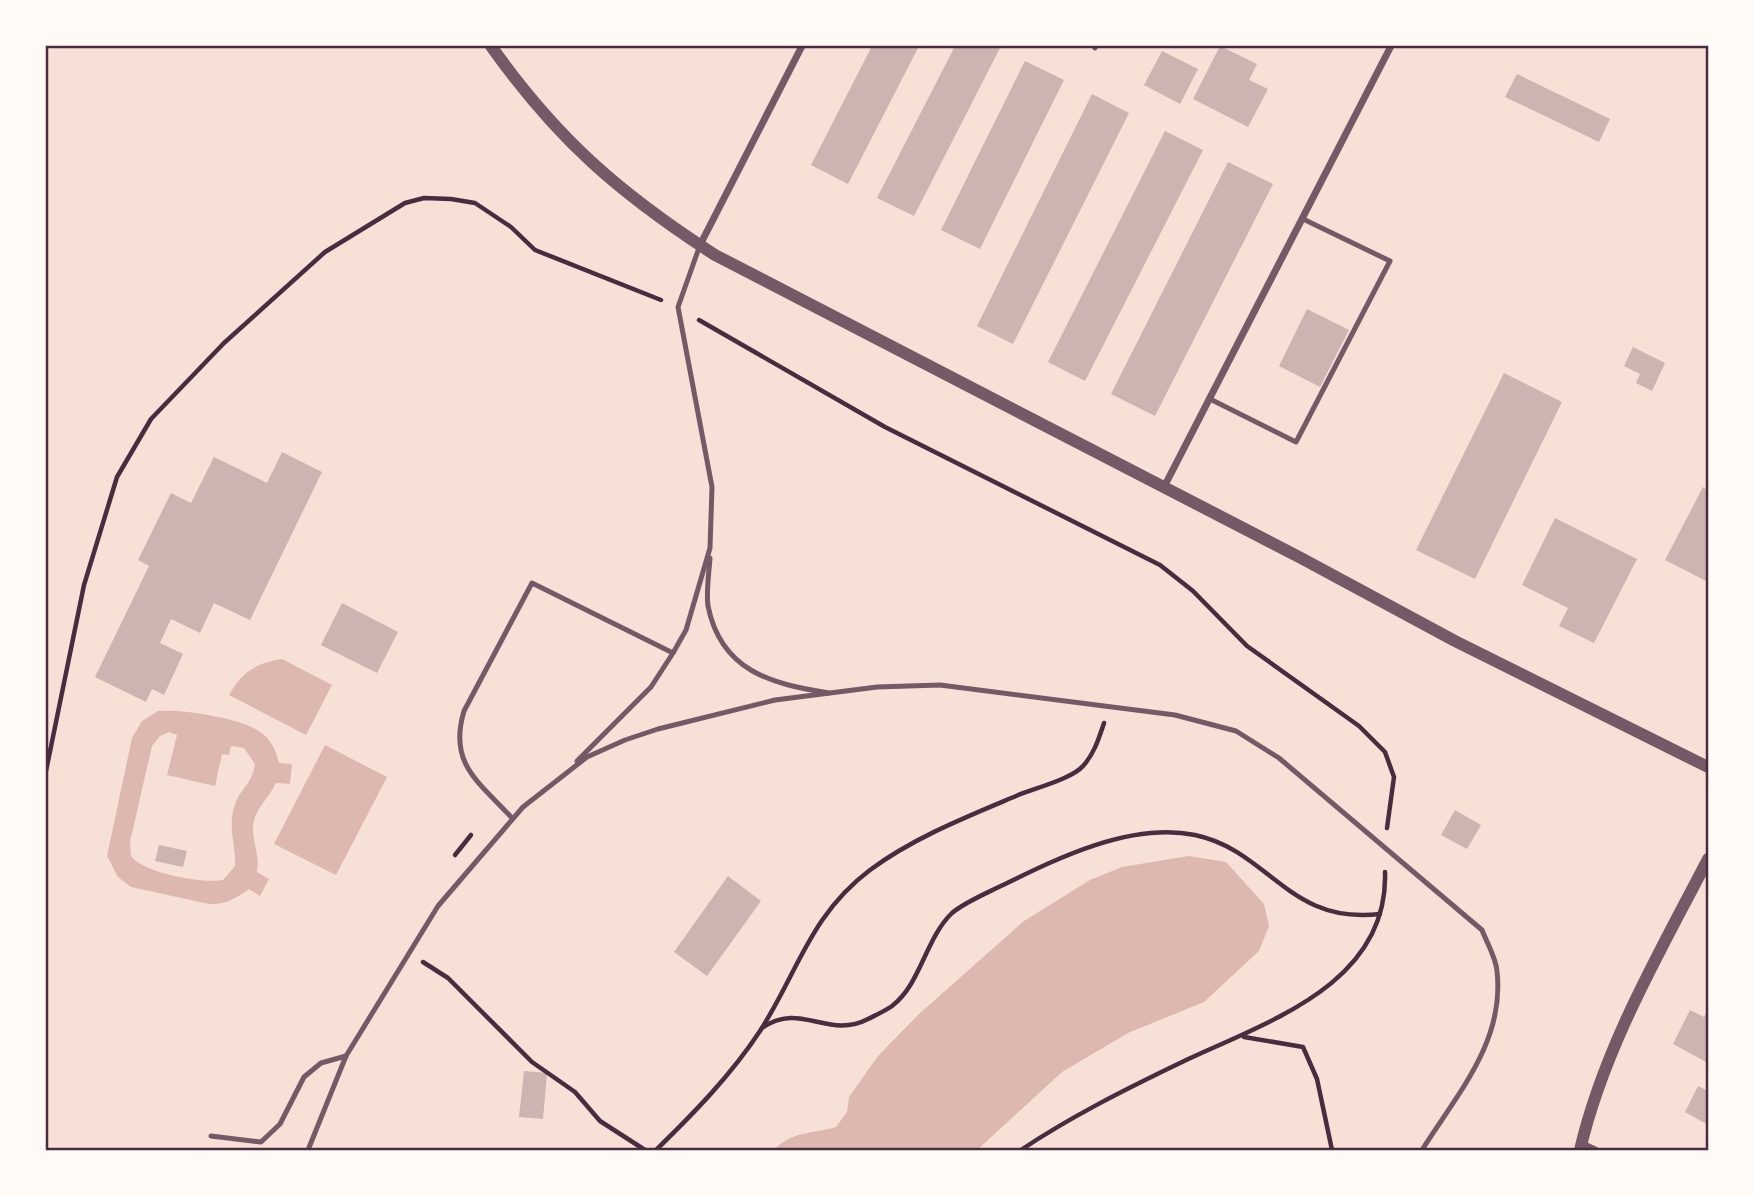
<svg xmlns="http://www.w3.org/2000/svg" width="1754" height="1196" font-family="Inter,sans-serif">
  <style>
    .water { fill: #dcb8b0; fill-rule: evenodd }
    .building { fill: #ccb4b1 }
    .lines { fill: none; stroke-linecap: round; stroke-linejoin: round }
    .path { stroke: #4a2c40; stroke-width: 4.5 }
    .service { stroke: #755966; stroke-width: 5 }
    .minor { stroke: #755966; stroke-width: 7 }
    .tertiary { stroke: #755966; stroke-width: 12 }
    .neatline { fill: none; stroke: #4a2c40; stroke-width: 2.5 }
  </style>
  <rect width="100%" height="100%" fill="#f7e1d7"/>
  <g class="water">
    <path d="M282,659L332,685L306,735L229,695C242,672 256,663 282,659Z"/>
    <path d="M158,711C182,709 240,718 259,731C271,739 276,750 279,763L292,764L290,784L276,783C269,798 253,811 253,828C253,844 260,856 257,872L269,879L260,896L249,889C235,899 225,905 209,904L131,887L118,877L107,856L132,738L142,721ZM169,732L177,735L167,775L215,786L222,754L229,755L231,746L244,748L255,764C252,784 241,788 235,804C227,827 236,844 235,866L223,880C203,884 143,873 131,856L130,842L152,746L160,736Z"/>
    <path d="M325,745L387,777L336,875L274,844Z"/>
    <path d="M1189,856L1226,862L1264,904L1269,926L1259,951L1204,1002L1128,1033L1062,1072L977,1150H774C791,1131 813,1134 836,1127L847,1112L849,1097L878,1056L919,1014L1024,921L1090,880L1122,867Z"/>
  </g>
  <g class="building">
    <path d="M872,46H919L848,184L811,165Z"/>
    <path d="M955,46H994L1000,48L914,216L877,198Z"/>
    <path d="M1220,46L1257,64L1249,80L1268,89L1248,127L1193,99Z"/>
    <path d="M1162,51L1198,69L1180,104L1144,85Z"/>
    <path d="M1025,61L1064,80L980,249L941,230Z"/>
    <path d="M1517,74L1610,119L1599,142L1505,97Z"/>
    <path d="M1092,94L1129,113L1013,344L977,326Z"/>
    <path d="M1165,131L1203,150L1085,381L1048,362Z"/>
    <path d="M1228,162L1273,184L1155,416L1111,394Z"/>
    <path d="M1307,309L1349,330L1320,387L1279,366Z"/>
    <path d="M1633,347L1665,363L1652,391L1636,383L1640,374L1624,366Z"/>
    <path d="M1504,373L1562,402L1475,579L1416,550Z"/>
    <path d="M282,452L322,472L250,620L214,603L200,633L171,619L160,643L183,654L164,695L152,689L146,702L95,677L149,566L138,560L171,493L191,503L214,457L267,483Z"/>
    <path d="M1703,487L1708,491V582L1665,560Z"/>
    <path d="M1555,518L1637,559L1594,643L1559,626L1568,608L1522,585Z"/>
    <path d="M342,603L398,632L377,673L321,645Z"/>
    <path d="M1455,810L1481,825L1467,849L1441,835Z"/>
    <path d="M159,845L187,851L183,867L155,861Z"/>
    <path d="M728,876L761,901L707,976L674,952Z"/>
    <path d="M1708,1008V1063L1673,1044L1690,1010L1704,1017Z"/>
    <path d="M524,1071L547,1073L543,1119L519,1117Z"/>
    <path d="M1698,1086L1708,1091V1125L1685,1112Z"/>
  </g>
  <g class="lines">
    <g class="path">
      <path d="M699,320L885,427L1160,565L1193,591L1247,646L1359,726L1385,752L1394,777L1387,828"/>
      <path d="M46,771L84,585L117,477L151,419L224,343L325,252L405,203L424,198L451,199L475,203L511,227L535,250L661,300"/>
      <path d="M455,855L471,835"/>
      <path d="M423,962L448,978L532,1062L575,1092L600,1121L645,1150"/>
      <path d="M762,1028C801,1001 828,1040 868,1019C876,1015 885,1011 892,1006C921,984 925,939 952,913C965,902 987,893 1003,885C1058,858 1131,822 1195,835C1270,851 1288,925 1380,914"/>
      <path d="M1244,1037L1303,1047L1317,1079L1332,1150"/>
      <path d="M656,1150C694,1113 731,1075 760,1031C798,972 810,915 870,870C913,838 966,817 1016,796C1032,789 1072,779 1083,766C1094,754 1099,738 1104,723"/>
      <path d="M1021,1150C1070,1117 1126,1089 1180,1063C1263,1023 1389,986 1385,872"/>
    </g>
    <g class="service">
      <path d="M1095,48L1096,46"/>
      <path d="M1210,399L1296,442L1390,261L1303,219"/>
      <path d="M710,558C709,573 706,591 708,606C721,671 771,684 829,693"/>
      <path d="M577,761L651,687L673,653L686,630L710,548L712,487L678,307L700,245"/>
      <path d="M512,818C479,782 448,764 464,711L532,583L673,653"/>
      <path d="M211,1136L261,1142L280,1124L304,1077L321,1063L346,1056"/>
      <path d="M308,1150L346,1056L438,906L523,807L587,757L625,740L658,729L775,700L877,687L940,685L1175,715L1236,731L1279,758L1482,930C1487,943 1496,958 1497,971C1505,1042 1457,1094 1422,1150"/>
    </g>
    <g class="minor">
      <path d="M700,245L802,46"/>
      <path d="M1164,487L1391,46"/>
      <path d="M1582,1144L1595,1150"/>
    </g>
    <g class="tertiary">
      <path d="M491,46C557,139 619,193 715,255L1301,558L1455,641L1708,767"/>
      <path d="M1580,1150C1604,1047 1660,952 1708,859"/>
    </g>
  </g>
  <rect width="1754" height="1196" fill="none" stroke="#fffaf5" stroke-width="94"/>
  <rect x="47" y="47" width="1660" height="1102" class="neatline"/>
</svg>
